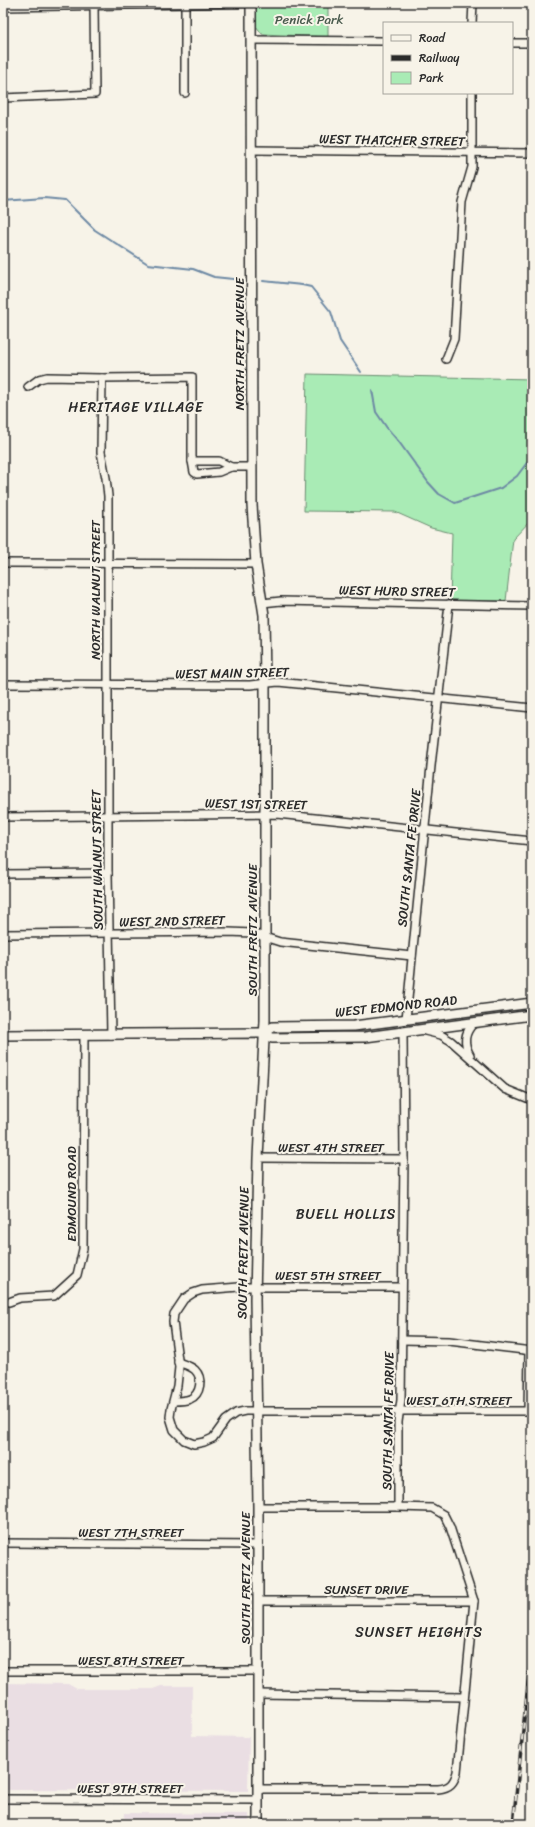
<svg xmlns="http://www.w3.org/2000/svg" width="535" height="1827" font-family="Sriracha,sans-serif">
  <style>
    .built { fill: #eadee3 }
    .green { fill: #a9ebb5; stroke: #6a8b70 }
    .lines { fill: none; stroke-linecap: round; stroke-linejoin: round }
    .stream { stroke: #6d89a4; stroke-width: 2 }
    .street-casing { stroke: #2b2b2b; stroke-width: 10 }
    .secondary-casing { stroke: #2b2b2b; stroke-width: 12 }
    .street { stroke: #f7f3e8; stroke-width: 7 }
    .secondary { stroke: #f7f3e8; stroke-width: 9 }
    .rail-casing { stroke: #2b2b2b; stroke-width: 3.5 }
    .rail { stroke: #f7f3e8; stroke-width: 2; stroke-dasharray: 6; stroke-linecap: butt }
    .labels { text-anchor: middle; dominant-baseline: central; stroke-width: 4; stroke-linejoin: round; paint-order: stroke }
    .park-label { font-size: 13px; fill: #4a5b4e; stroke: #f7f3e8 }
    .street-label { font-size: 13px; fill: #2b2b2b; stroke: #f7f3e8 }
    .neighbourhood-label { font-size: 14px; letter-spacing: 1px; fill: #2b2b2b; stroke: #f7f3e8 }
  </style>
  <rect width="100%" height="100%" fill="#f7f3e8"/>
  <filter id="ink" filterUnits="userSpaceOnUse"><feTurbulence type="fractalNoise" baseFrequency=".025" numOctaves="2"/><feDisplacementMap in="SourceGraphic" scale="8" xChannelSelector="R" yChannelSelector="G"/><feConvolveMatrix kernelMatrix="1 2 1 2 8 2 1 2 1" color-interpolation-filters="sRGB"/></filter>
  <g filter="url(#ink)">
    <g class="built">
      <path d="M3,1683L68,1684L77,1689H153L161,1686H192V1736L249,1737L248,1791L3,1790Z"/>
      <path d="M125,1813L249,1814V1824H124Z"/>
    </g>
    <g class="green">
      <path d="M256,3H328V37L262,34L256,26Z"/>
      <path d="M307,374L532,379V519L513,539L506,601H450L452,533L431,528L395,512L304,511Z"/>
    </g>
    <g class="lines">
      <g class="stream">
        <path d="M3,201L44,198L65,200L95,230L148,264L193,269L214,277L243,280"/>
        <path d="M263,281L302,285L311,287L331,312L340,341L361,372"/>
        <path d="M372,390L376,412L387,428L399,442L428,482L439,494L455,503L501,488L517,476L532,456"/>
      </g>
      <defs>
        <g id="street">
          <path d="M3,7L251,3"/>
          <path d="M472,23L473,3"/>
          <path d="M251,40L384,41"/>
          <path d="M512,43H532"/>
          <path d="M185,93V3"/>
          <path d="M3,98L95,94L94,5"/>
          <path d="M251,150L532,153"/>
          <path d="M446,359L454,339L462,202L472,167V93"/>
          <path d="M102,378L192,377V461L194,472L197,474L219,472L231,467H252"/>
          <path d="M28,387L39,379L47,377L102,378L101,452L106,478L108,496V873L111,1035"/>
          <path d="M192,461H219L231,467"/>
          <path d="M3,563L256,564"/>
          <path d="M262,603L281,601L532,606"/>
          <path d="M3,684L250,685L278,682L532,708"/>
          <path d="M3,817L277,814L532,841"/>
          <path d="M3,874L108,873"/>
          <path d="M3,934L229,932L252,933L280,942L412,956"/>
          <path d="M406,1019L431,766L449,604"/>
          <path d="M425,1031L441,1035L451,1041L505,1089L532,1100"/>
          <path d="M470,1055C463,1043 464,1033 474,1023"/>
          <path d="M258,1158L404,1159"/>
          <path d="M401,1287H239L202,1290L193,1293L184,1299L174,1314L173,1322L179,1367L177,1386L171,1409L170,1417L174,1430L184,1440L194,1444L204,1442L213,1438L226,1420L236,1413L245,1411H528L529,1351"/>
          <path d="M9,1302L20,1298L54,1296L77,1275L83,1249L84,1035"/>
          <path d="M402,1340L449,1341L532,1351"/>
          <path d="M174,1401C179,1401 185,1401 190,1399C201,1394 203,1378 195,1370C191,1366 183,1364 178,1362"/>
          <path d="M258,1507H398"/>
          <path d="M3,1543L259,1545"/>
          <path d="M259,1601H474"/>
          <path d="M3,1671H258"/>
          <path d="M258,1694L464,1697"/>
          <path d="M258,1789H438C450,1788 454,1783 457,1772L474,1601L450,1527L444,1515L432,1508L398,1507V1422L401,1400L404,1159L403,1033"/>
          <path d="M3,1799L258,1800"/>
        </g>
        <g id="secondary">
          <path d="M251,3L252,505L256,564L264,615L265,684V1020L258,1158L255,1299L258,1507V1824"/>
          <path d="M264,1033L273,1027L354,1026L532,1003"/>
          <path d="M3,1035L264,1033L272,1038L365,1037L532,1015"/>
        </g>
      </defs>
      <use href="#street" class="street-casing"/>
      <use href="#secondary" class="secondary-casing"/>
      <use href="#street" class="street"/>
      <use href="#secondary" class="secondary"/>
      <defs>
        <path id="rail" d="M513,1824L532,1646"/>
      </defs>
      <use href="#rail" class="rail-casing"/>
      <use href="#rail" class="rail"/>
    </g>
  </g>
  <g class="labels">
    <g class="park-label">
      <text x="309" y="19">Penick Park</text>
    </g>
    <g class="street-label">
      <text transform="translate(392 140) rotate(1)">WEST THATCHER STREET</text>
      <text transform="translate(239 344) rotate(-90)">NORTH FRETZ AVENUE</text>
      <text transform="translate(95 590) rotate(-90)">NORTH WALNUT STREET</text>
      <text transform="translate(397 591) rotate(1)">WEST HURD STREET</text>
      <text transform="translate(232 673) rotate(-1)">WEST MAIN STREET</text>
      <text transform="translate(256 804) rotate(1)">WEST 1ST STREET</text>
      <text transform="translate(409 858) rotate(-84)">SOUTH SANTA FE DRIVE</text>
      <text transform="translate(97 860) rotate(-91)">SOUTH WALNUT STREET</text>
      <text transform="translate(172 921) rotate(-1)">WEST 2ND STREET</text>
      <text transform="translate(252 930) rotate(-90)">SOUTH FRETZ AVENUE</text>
      <text transform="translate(396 1006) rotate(-6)">WEST EDMOND ROAD</text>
      <text x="331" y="1147">WEST 4TH STREET</text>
      <text transform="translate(71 1194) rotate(-90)">EDMOUND ROAD</text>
      <text transform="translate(243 1253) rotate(-89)">SOUTH FRETZ AVENUE</text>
      <text x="328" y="1275">WEST 5TH STREET</text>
      <text x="459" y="1400">WEST 6TH STREET</text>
      <text transform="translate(388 1421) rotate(-89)">SOUTH SANTA FE DRIVE</text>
      <text x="131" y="1532">WEST 7TH STREET</text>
      <text transform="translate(245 1578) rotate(-90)">SOUTH FRETZ AVENUE</text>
      <text x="366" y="1589">SUNSET DRIVE</text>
      <text x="131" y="1660">WEST 8TH STREET</text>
      <text x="130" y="1788">WEST 9TH STREET</text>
    </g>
    <g class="neighbourhood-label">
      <text x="136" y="407">HERITAGE VILLAGE</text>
      <text x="346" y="1214">BUELL HOLLIS</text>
      <text x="419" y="1632">SUNSET HEIGHTS</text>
    </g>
  </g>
  <rect width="535" height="1827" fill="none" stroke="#f7f3e8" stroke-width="16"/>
  <rect x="8" y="8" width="519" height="1811" fill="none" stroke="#2b2b2b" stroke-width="1.5" filter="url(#ink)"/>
  <rect x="383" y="22" width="130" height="72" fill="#f7f3e8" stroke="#a5a39c"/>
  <rect x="391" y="35" width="20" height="6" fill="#f7f3e8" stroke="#a5a39c"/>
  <text x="419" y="42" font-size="12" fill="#2b2b2b">Road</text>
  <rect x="391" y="55" width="20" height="6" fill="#2b2b2b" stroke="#a5a39c"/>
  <text x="419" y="62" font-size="12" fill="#2b2b2b">Railway</text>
  <rect x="391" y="72" width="20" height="12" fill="#a9ebb5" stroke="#a5a39c"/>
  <text x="419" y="82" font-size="12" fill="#2b2b2b">Park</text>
</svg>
